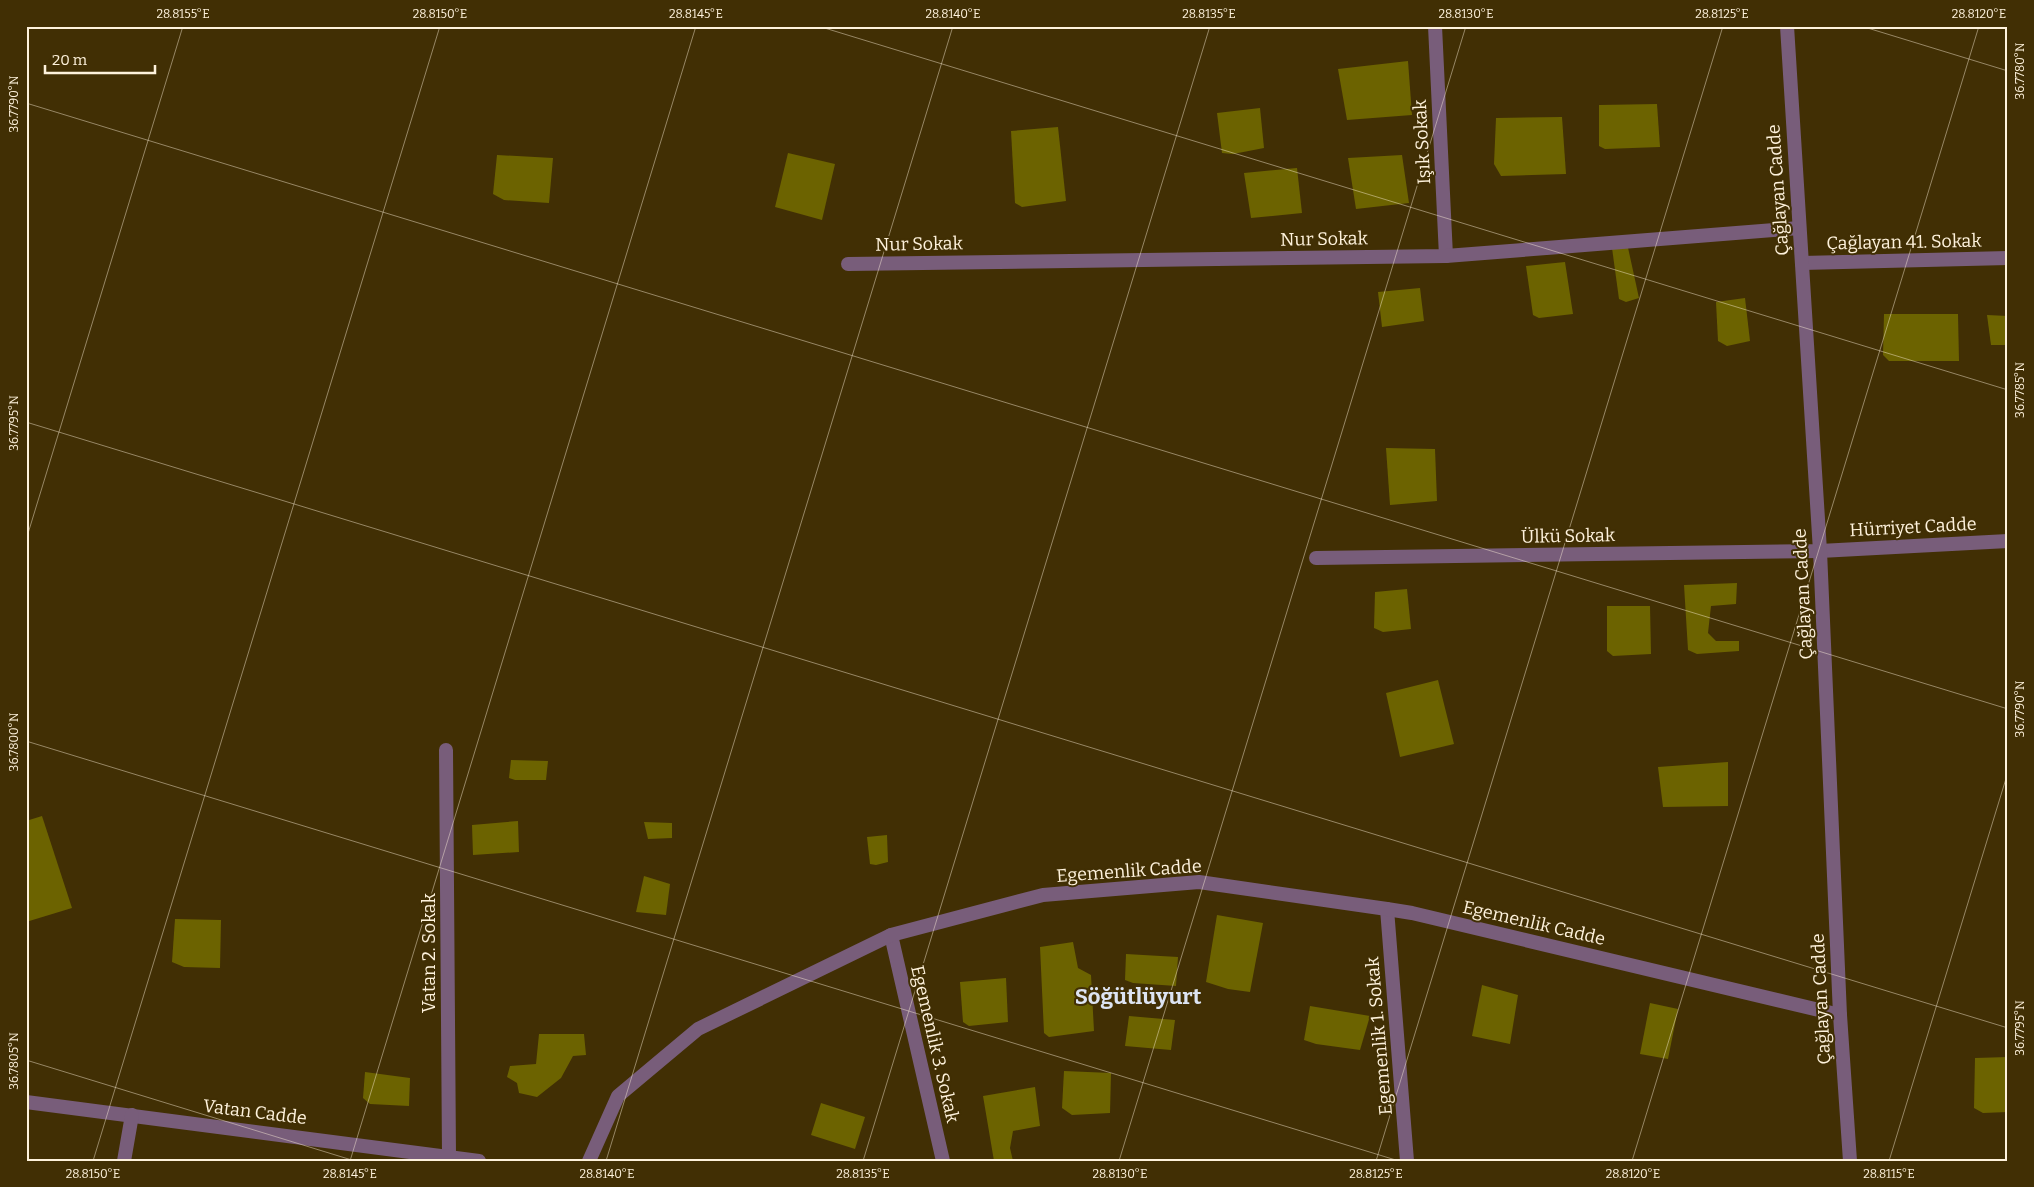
<svg xmlns="http://www.w3.org/2000/svg" width="2034" height="1187" font-family="Bitter,serif">
  <style>
    .building { fill: #6c6300 }
    .lines { fill: none; stroke-linecap: round; stroke-linejoin: round }
    .minor { stroke: #785d7a; stroke-width: 14 }
    .tertiary { stroke: #785d7a; stroke-width: 14 }
    .ticks { fill: none; stroke: #fef2dc; stroke-width: 1; stroke-opacity: 0.45 }
    .labels { text-anchor: middle; dominant-baseline: central; stroke-width: 4; stroke-linejoin: round; paint-order: stroke }
    .street-label { font-size: 18px; fill: #fef2dc; stroke: #412f04 }
    .district-label { font-size: 22px; font-weight: bold; fill: #dde4f2; stroke: #412f04 }
    .neatline { fill: none; stroke: #fef2dc; stroke-width: 2 }
    .ticks-label { font-size: 12px; text-anchor: middle; fill: #fef2dc }
  </style>
  <rect width="100%" height="100%" fill="#412f04"/>
  <g class="building">
    <path d="M1408,61L1412,115L1347,120L1338,69Z"/>
    <path d="M1657,104L1660,147L1605,149L1599,146V105Z"/>
    <path d="M1260,108L1264,148L1233,154L1222,153L1217,113Z"/>
    <path d="M1562,117L1566,174L1501,176L1494,164L1496,118Z"/>
    <path d="M1058,127L1066,201L1022,207L1015,203L1011,131Z"/>
    <path d="M788,153L835,164L822,220L775,207Z"/>
    <path d="M497,155L553,158L549,203L504,200L493,194Z"/>
    <path d="M1402,155L1409,203L1356,209L1348,158Z"/>
    <path d="M1297,168L1302,213L1251,218L1244,173Z"/>
    <path d="M1627,243L1639,298L1626,302L1619,299L1612,248Z"/>
    <path d="M1565,262L1573,314L1539,318L1533,315L1526,266Z"/>
    <path d="M1420,288L1424,321L1382,327L1378,292Z"/>
    <path d="M1745,298L1750,341L1727,346L1718,341L1716,302Z"/>
    <path d="M1884,314H1958L1959,361H1889L1883,355Z"/>
    <path d="M1987,315L2008,316V345H1991Z"/>
    <path d="M1386,448L1435,449L1437,501L1390,505Z"/>
    <path d="M1737,583L1736,604L1711,606L1708,633L1716,641H1739V651L1697,654L1688,650L1684,585Z"/>
    <path d="M1407,589L1411,629L1383,632L1374,628L1375,592Z"/>
    <path d="M1607,606H1650L1651,654L1613,656L1607,651Z"/>
    <path d="M1438,680L1454,744L1400,757L1386,693Z"/>
    <path d="M511,760L548,761L546,780H515L509,778Z"/>
    <path d="M1728,762V806L1663,807L1658,767Z"/>
    <path d="M42,816L72,908L26,922V821Z"/>
    <path d="M518,821L519,852L473,855L472,825Z"/>
    <path d="M644,822L672,823V838L648,839Z"/>
    <path d="M887,835L888,862L876,865L870,864L867,837Z"/>
    <path d="M644,876L670,884L666,915L636,912Z"/>
    <path d="M1217,915L1263,923L1250,992L1228,989L1206,982Z"/>
    <path d="M175,919L221,920L220,968L184,967L172,962Z"/>
    <path d="M1073,942L1078,968L1091,975L1094,1031L1049,1037L1044,1033L1040,947Z"/>
    <path d="M1126,954L1178,957L1176,986L1133,983L1125,980Z"/>
    <path d="M1006,978L1008,1022L969,1026L963,1022L960,982Z"/>
    <path d="M1482,985L1518,995L1510,1044L1472,1036Z"/>
    <path d="M1650,1003L1678,1009L1668,1059L1640,1054Z"/>
    <path d="M1310,1006L1370,1016L1360,1050L1316,1044L1304,1040Z"/>
    <path d="M1129,1016L1175,1020L1171,1050L1125,1046Z"/>
    <path d="M539,1034H584L586,1055L573,1056L561,1078L537,1097L519,1093L517,1083L507,1077L510,1066L536,1064Z"/>
    <path d="M2008,1057V1112L1983,1113L1974,1108L1975,1058Z"/>
    <path d="M1064,1071L1111,1073L1110,1113L1072,1115L1062,1108Z"/>
    <path d="M365,1072L410,1078L409,1106L370,1104L363,1098Z"/>
    <path d="M1035,1087L1040,1126L1013,1131L1010,1148L1013,1161H994L983,1096Z"/>
    <path d="M821,1103L865,1117L855,1149L811,1135Z"/>
  </g>
  <g class="lines">
    <g class="minor">
      <path d="M1435,26L1446,256"/>
      <path d="M1802,263L2008,258"/>
      <path d="M848,264L1446,256L1799,228"/>
      <path d="M1316,558L1820,551L2008,541"/>
      <path d="M446,750L449,1156"/>
      <path d="M1387,909L1407,1161"/>
      <path d="M891,935L943,1161"/>
      <path d="M26,1102L479,1161"/>
      <path d="M124,1161L132,1115"/>
      <path d="M589,1161L618,1096L698,1029L891,935L1043,895L1199,882L1387,909L1412,913L1840,1015"/>
    </g>
    <path class="tertiary" d="M1787,26L1820,551L1840,1015L1850,1161"/>
  </g>
  <path class="ticks" d="M818,26L2008,390M1861,26L2008,71M26,103L2008,709M26,422L2008,1028M26,540L183,26M26,741L1399,1161M26,1060L355,1161M93,1161L440,26M350,1161L696,26M606,1161L953,26M863,1161L1210,26M1119,1161L1466,26M1376,1161L1723,26M1632,1161L1979,26M1889,1161L2008,772"/>
  <g class="labels">
    <g class="street-label">
      <text transform="translate(1422 142) rotate(-93)">Işık Sokak</text>
      <text transform="translate(1778 190) rotate(-94)">Çağlayan Cadde</text>
      <text transform="translate(1324 239) rotate(-1)">Nur Sokak</text>
      <text transform="translate(1904 242) rotate(-1)">Çağlayan 41. Sokak</text>
      <text transform="translate(919 244) rotate(-1)">Nur Sokak</text>
      <text transform="translate(1913 527) rotate(-3)">Hürriyet Cadde</text>
      <text transform="translate(1568 536) rotate(-1)">Ülkü Sokak</text>
      <text transform="translate(1803 594) rotate(-93)">Çağlayan Cadde</text>
      <text transform="translate(1129 871) rotate(-4)">Egemenlik Cadde</text>
      <text transform="translate(1534 923) rotate(13)">Egemenlik Cadde</text>
      <text transform="translate(429 953) rotate(-90)">Vatan 2. Sokak</text>
      <text transform="translate(1821 999) rotate(-93)">Çağlayan Cadde</text>
      <text transform="translate(1379 1036) rotate(-95)">Egemenlik 1. Sokak</text>
      <text transform="translate(935 1044) rotate(77)">Egemenlik 3. Sokak</text>
      <text transform="translate(255 1112) rotate(7)">Vatan Cadde</text>
    </g>
    <g class="district-label">
      <text x="1138" y="996">Söğütlüyurt</text>
    </g>
  </g>
  <rect width="2034" height="1187" fill="none" stroke="#412f04" stroke-width="55"/>
  <path d="M45 65v8h110v-8" fill="none" stroke="#fef2dc" stroke-width="2.5"/>
  <text x="52" y="65" font-size="15" fill="#fef2dc" stroke="#412f04" stroke-width="4" paint-order="stroke">20 m</text>
  <rect x="28" y="28" width="1978" height="1132" class="neatline"/>
  <g class="ticks-label">
    <text x="183" y="18">28.8155°E</text>
    <text x="440" y="18">28.8150°E</text>
    <text x="696" y="18">28.8145°E</text>
    <text x="953" y="18">28.8140°E</text>
    <text x="1209" y="18">28.8135°E</text>
    <text x="1466" y="18">28.8130°E</text>
    <text x="1722" y="18">28.8125°E</text>
    <text x="1979" y="18">28.8120°E</text>
    <text transform="translate(2020 71) rotate(-90)" y="4">36.7780°N</text>
    <text transform="translate(14 104) rotate(-90)" y="4">36.7790°N</text>
    <text transform="translate(2020 390) rotate(-90)" y="4">36.7785°N</text>
    <text transform="translate(14 423) rotate(-90)" y="4">36.7795°N</text>
    <text transform="translate(2020 709) rotate(-90)" y="4">36.7790°N</text>
    <text transform="translate(14 742) rotate(-90)" y="4">36.7800°N</text>
    <text transform="translate(2020 1028) rotate(-90)" y="4">36.7795°N</text>
    <text transform="translate(14 1061) rotate(-90)" y="4">36.7805°N</text>
    <text x="93" y="1178">28.8150°E</text>
    <text x="350" y="1178">28.8145°E</text>
    <text x="607" y="1178">28.8140°E</text>
    <text x="863" y="1178">28.8135°E</text>
    <text x="1120" y="1178">28.8130°E</text>
    <text x="1376" y="1178">28.8125°E</text>
    <text x="1633" y="1178">28.8120°E</text>
    <text x="1889" y="1178">28.8115°E</text>
  </g>
</svg>
